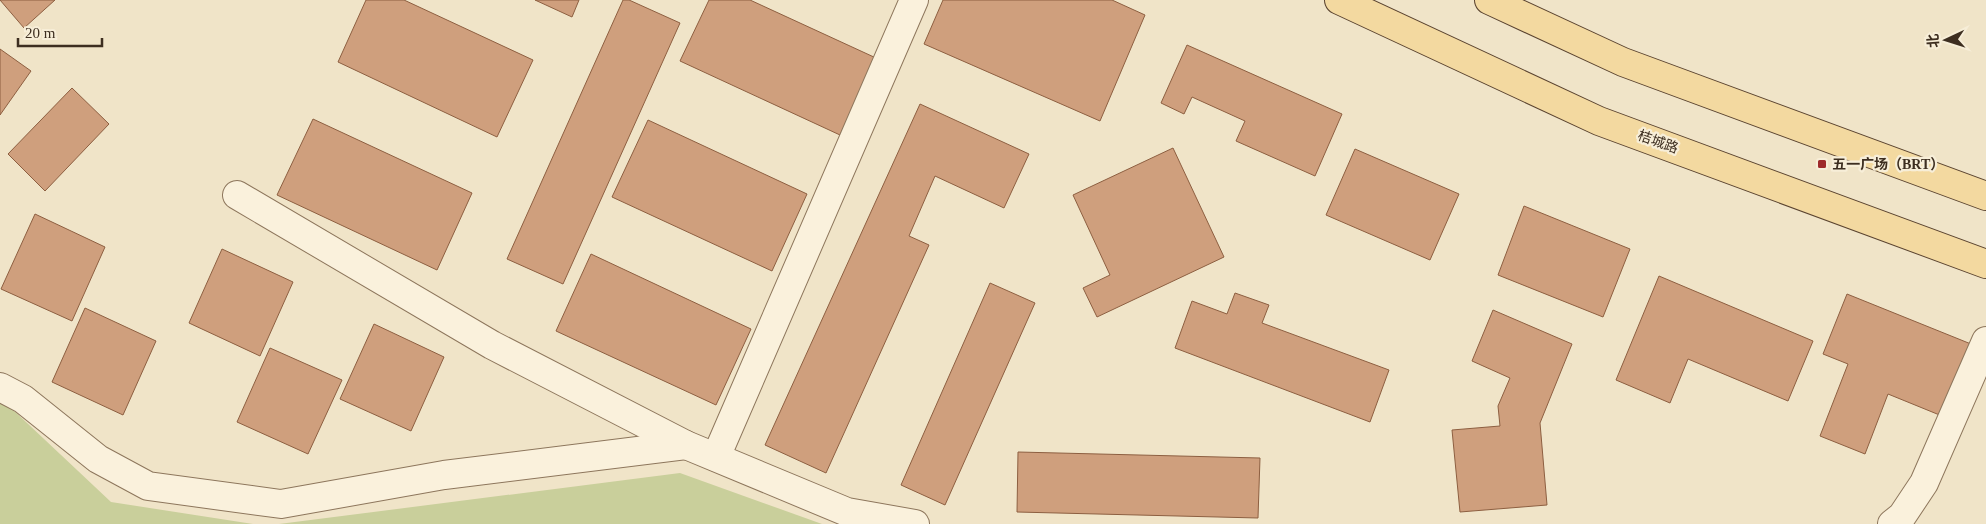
<svg xmlns="http://www.w3.org/2000/svg" width="1986" height="524" font-family="'Times New Roman','Noto Sans SC',serif">
  <style>
    .green { fill: #c9cf9b }
    .building { fill: #cf9f7d; stroke: #8d5f41 }
    .lines { fill: none; stroke-linecap: round; stroke-linejoin: round }
    .minor-casing { stroke: #8d765c; stroke-width: 30 }
    .major-casing { stroke: #5b4430; stroke-width: 30 }
    .minor { stroke: #faf1dc; stroke-width: 28 }
    .major { stroke: #f3d9a0; stroke-width: 28 }
    .poi-dot { fill: #9e2a2b; stroke: #f7eed8; stroke-width: 2 }
    .labels { text-anchor: middle; dominant-baseline: central; stroke-width: 4.5; stroke-linejoin: round; paint-order: stroke }
    .street-label { font-size: 14px; fill: #3d2e20; stroke: #f7eed8 }
    .poi-label { font-size: 14px; font-weight: bold; fill: #3d2e20; stroke: #f7eed8; text-anchor: start }
  </style>
  <rect width="100%" height="100%" fill="#f0e4c8"/>
  <g class="green">
    <path d="M0,402L10,407L111,502L253,524H0Z"/>
    <path d="M680,473L822,524H279Z"/>
  </g>
  <g class="building">
    <path d="M0,0H55L24,28Z"/>
    <path d="M366,0H404L533,60L497,137L338,62Z"/>
    <path d="M535,0H579L572,17Z"/>
    <path d="M623,0H629L680,23L563,284L507,259Z"/>
    <path d="M709,0H750L876,58L840,135L680,61Z"/>
    <path d="M943,0H1112L1145,15L1100,121L924,44Z"/>
    <path d="M1187,45L1342,114L1315,176L1236,141L1245,121L1192,97L1184,114L1161,103Z"/>
    <path d="M0,49L31,71L0,115Z"/>
    <path d="M72,88L109,124L45,191L8,154Z"/>
    <path d="M920,104L1029,154L1004,208L935,176L909,236L929,245L826,473L765,445Z"/>
    <path d="M313,119L472,193L437,270L277,195Z"/>
    <path d="M648,120L807,194L772,271L612,197Z"/>
    <path d="M1173,148L1224,257L1097,317L1083,288L1110,275L1073,195Z"/>
    <path d="M1355,149L1459,194L1430,260L1326,215Z"/>
    <path d="M1524,206L1630,249L1603,317L1498,275Z"/>
    <path d="M35,214L105,247L72,321L1,289Z"/>
    <path d="M222,249L293,282L260,356L189,323Z"/>
    <path d="M591,254L751,329L716,405L556,331Z"/>
    <path d="M1659,276L1813,341L1788,401L1688,359L1670,403L1616,380Z"/>
    <path d="M990,283L1035,303L945,505L901,485Z"/>
    <path d="M1235,293L1269,305L1262,323L1389,370L1370,422L1175,348L1192,301L1227,314Z"/>
    <path d="M1847,294L1971,344L1942,416L1888,394L1865,454L1820,436L1848,364L1823,354Z"/>
    <path d="M85,308L156,341L123,415L52,382Z"/>
    <path d="M1493,310L1572,344L1540,423L1547,505L1460,512L1452,430L1500,426L1498,406L1510,378L1472,361Z"/>
    <path d="M374,324L444,357L411,431L340,399Z"/>
    <path d="M270,348L342,380L308,454L237,422Z"/>
    <path d="M1018,452L1260,458L1258,518L1017,512Z"/>
  </g>
  <g class="lines">
    <defs>
      <g id="minor">
        <path d="M237,195L492,345L686,445L847,512L915,524"/>
        <path d="M0,387L23,399L98,459L148,486L281,504L444,475L686,445"/>
        <path d="M716,457L914,0"/>
        <path d="M1892,524L1902,516L1924,483L1986,341"/>
      </g>
      <g id="major">
        <path d="M1339,0L1599,121L1986,264"/>
        <path d="M1489,0L1623,62L1986,196"/>
      </g>
    </defs>
    <use href="#minor" class="minor-casing"/>
    <use href="#major" class="major-casing"/>
    <use href="#minor" class="minor"/>
    <use href="#major" class="major"/>
  </g>
  <rect class="poi-dot" x="1817" y="159" width="10" height="10" rx="2.5"/>
  <g class="labels">
    <g class="street-label">
      <text transform="translate(1658 142) rotate(20)">桔城路</text>
    </g>
    <g class="poi-label">
      <text x="1832" y="164">五一广场（BRT）</text>
    </g>
  </g>
  <g transform="translate(1946 40) rotate(266)" stroke="#f7eed8" stroke-width="4" paint-order="stroke">
  <path d="M0-4L9 19L0 12L-9 19Z" fill="#3d2e20"/>
  <text y="-8" font-size="14" font-weight="bold" text-anchor="middle" fill="#3d2e20">北</text>
  </g>
  <path d="M18 38v8h84v-8" fill="none" stroke="#3d2e20" stroke-width="2.5"/>
  <text x="25" y="38" font-size="15" fill="#3d2e20" stroke="#f7eed8" stroke-width="4" paint-order="stroke">20 m</text>
</svg>
